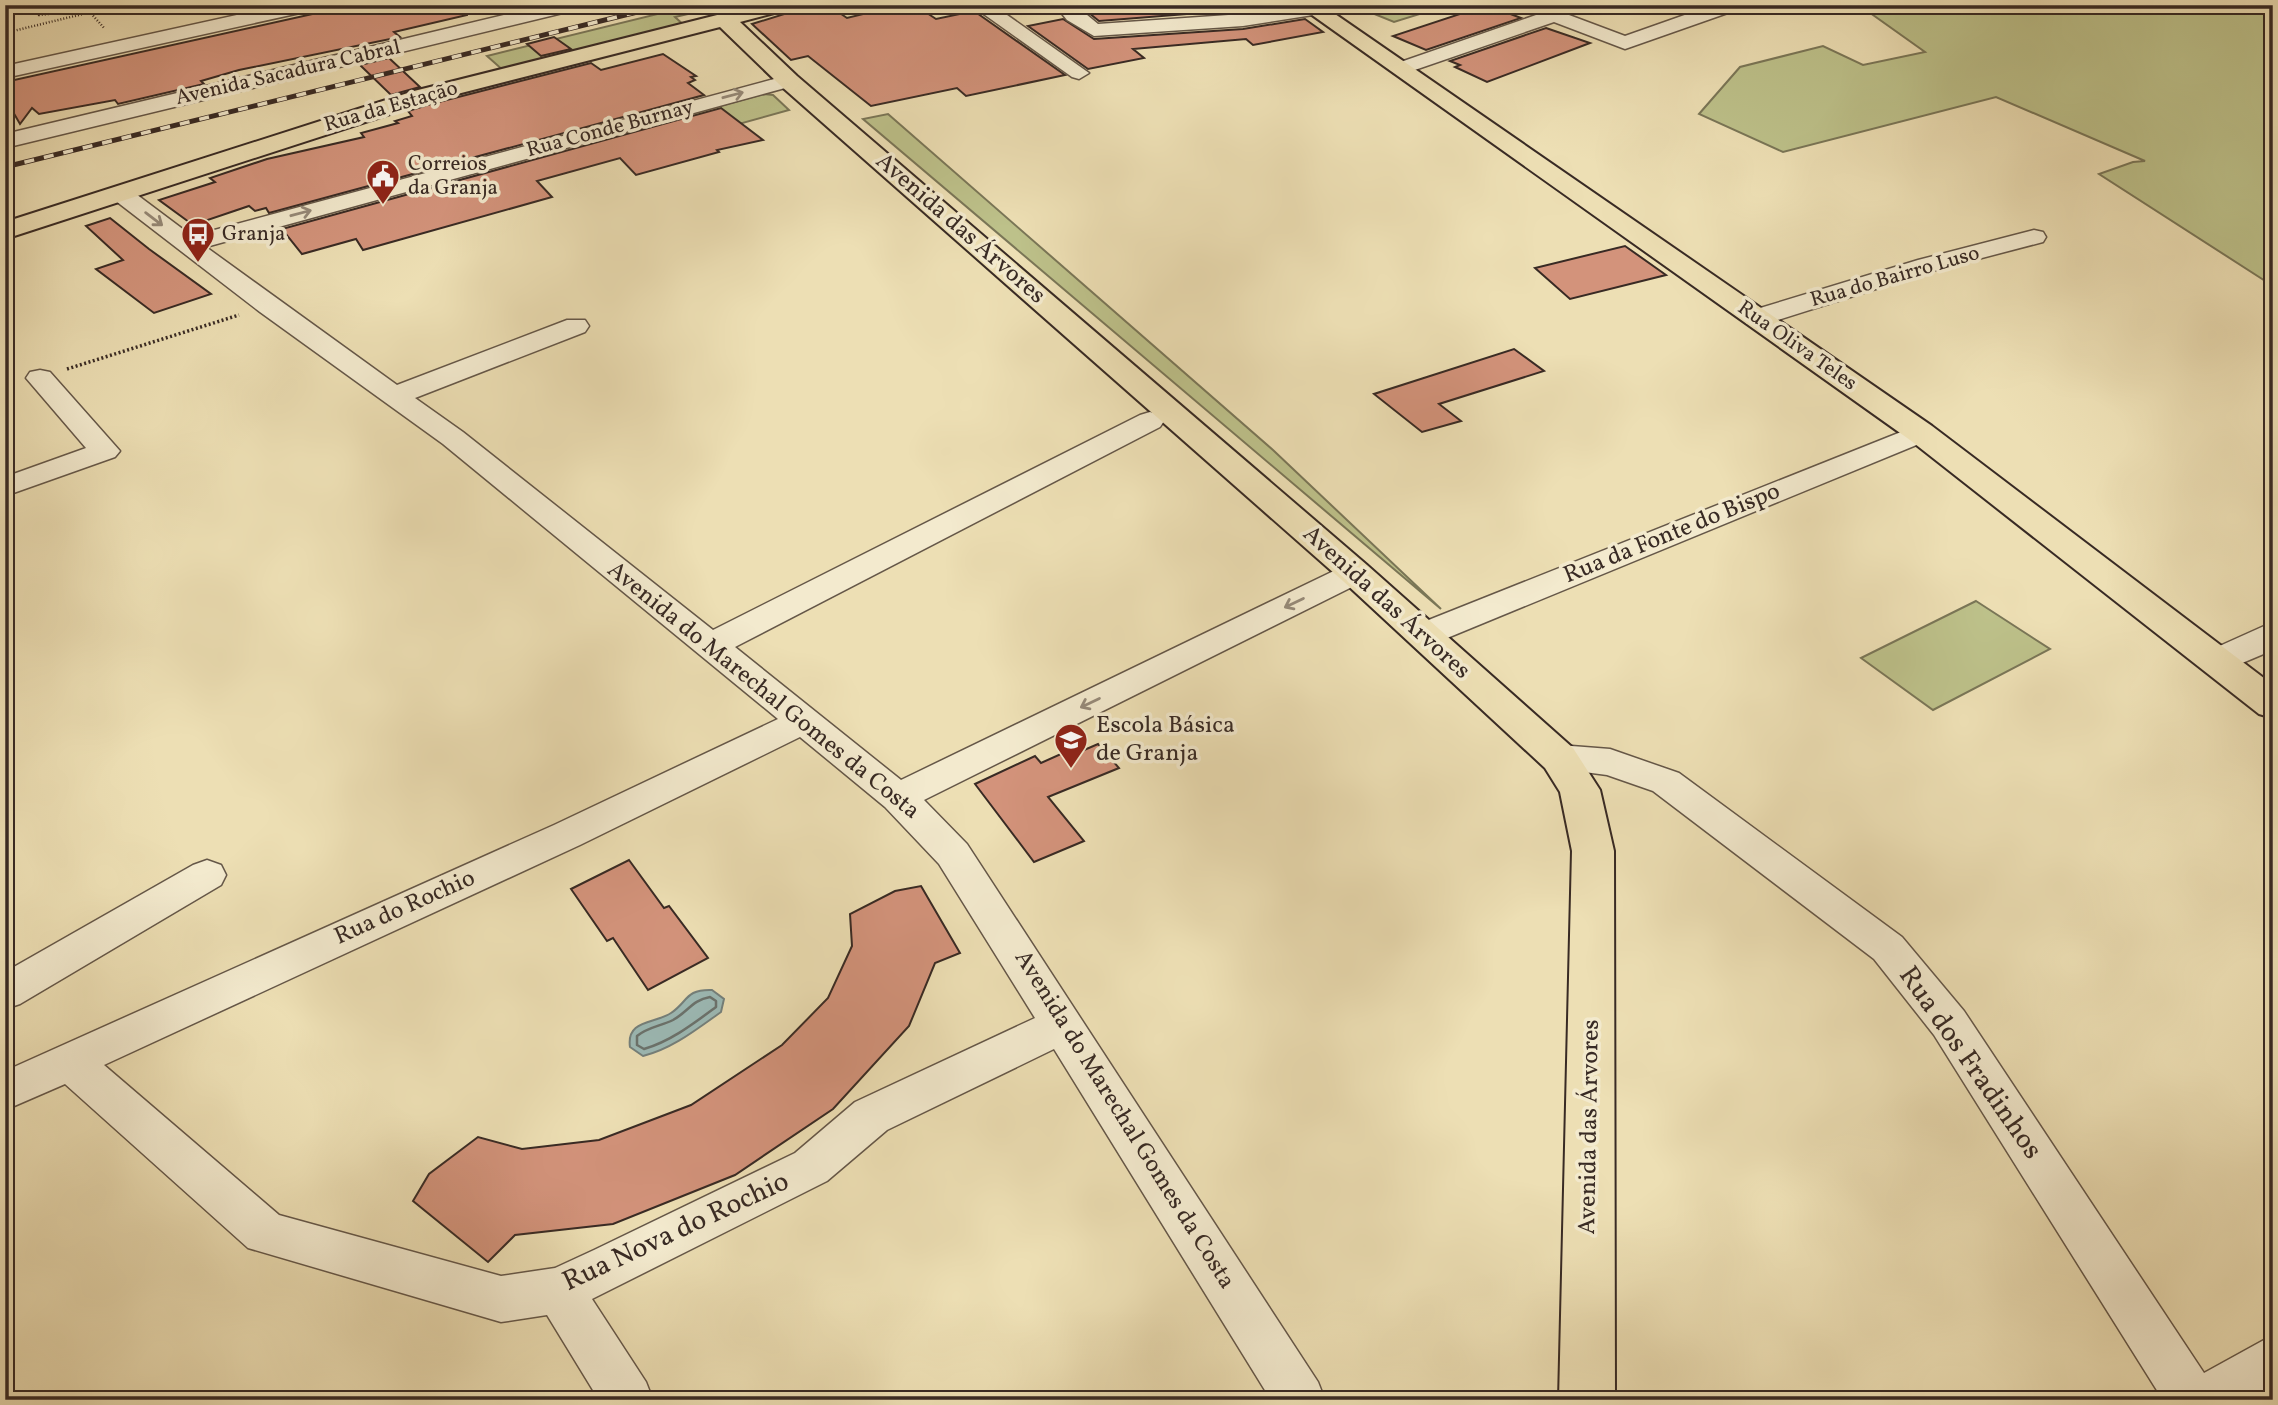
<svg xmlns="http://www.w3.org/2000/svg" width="2278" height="1405" font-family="Vollkorn,serif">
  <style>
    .green { fill: #bdc18a; stroke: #7a7657; stroke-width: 2 }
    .water { fill: #9cbab6; stroke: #74807c; stroke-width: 2 }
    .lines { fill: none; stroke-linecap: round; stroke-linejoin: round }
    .shore { stroke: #6a726d; stroke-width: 2.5 }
    .building { fill: #d3937b; stroke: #382a24; stroke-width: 2 }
    .minor-casing { stroke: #655748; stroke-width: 3 }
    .major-casing { stroke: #382a24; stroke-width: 4 }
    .path-far1 { stroke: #382a24; stroke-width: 2.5; stroke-dasharray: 1 2; stroke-linecap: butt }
    .path { stroke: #382a24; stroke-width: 3.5; stroke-dasharray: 2 2.5; stroke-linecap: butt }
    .minor { fill: #f3eace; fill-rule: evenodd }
    .major { fill: #eddfb4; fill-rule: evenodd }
    .rail-casing { stroke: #382a24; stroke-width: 5 }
    .rail { stroke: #f3eace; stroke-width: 3.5; stroke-dasharray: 10; stroke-linecap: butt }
    .path-bridge { stroke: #382a24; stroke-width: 2.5; stroke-dasharray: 1 2; stroke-linecap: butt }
    .oneway { stroke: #968a79 }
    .labels { text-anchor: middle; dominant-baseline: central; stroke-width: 7; stroke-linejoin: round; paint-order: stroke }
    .far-street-label { font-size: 21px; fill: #382a24; stroke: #f3eace }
    .far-poi-label { font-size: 21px; fill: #382a24; stroke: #f3eace; text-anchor: start }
    .street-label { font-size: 24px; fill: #382a24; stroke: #f3eace }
    .poi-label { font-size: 24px; fill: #382a24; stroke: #f3eace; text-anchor: start }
    .near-street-label { font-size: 28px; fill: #382a24; stroke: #f3eace }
  </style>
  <rect width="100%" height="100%" fill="#eddfb4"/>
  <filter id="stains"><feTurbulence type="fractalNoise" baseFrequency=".00286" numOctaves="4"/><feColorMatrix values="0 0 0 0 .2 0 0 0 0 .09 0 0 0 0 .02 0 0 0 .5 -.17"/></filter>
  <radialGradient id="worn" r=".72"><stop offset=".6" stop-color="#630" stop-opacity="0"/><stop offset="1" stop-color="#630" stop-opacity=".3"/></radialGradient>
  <g class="green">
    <path d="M694,5L701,11L675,17L686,27L505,72L487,56Z"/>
    <path d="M1384,5H1426L1436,9L1394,22L1367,11Z"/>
    <path d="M1859,5H2273V286L2099,174L2133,162L2145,161L1996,97L1783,152L1699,114L1740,67L1823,46L1863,65L1925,52Z"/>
    <path d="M764,94L773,95L789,110L703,134L683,116Z"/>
    <path d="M888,114L1273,450L1441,609L863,119Z"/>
    <path d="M1976,601L2050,649L1933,710L1861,658Z"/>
  </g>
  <path class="water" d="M712,990L724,999L721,1012C697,1029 672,1049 643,1056L630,1047C626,1019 655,1024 671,1013C688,1002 685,989 712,990Z"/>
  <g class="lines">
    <path class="shore" d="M710,997L716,1001V1007C693,1024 671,1041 644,1049L637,1045V1036C648,1027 661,1026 673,1020C688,1012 692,1000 710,997Z"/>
  </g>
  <g class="building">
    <path d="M353,5H466L467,15L394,32L400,37L239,70L201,81L204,84L118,104L115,100L39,114L32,108L20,124L5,98V82Z"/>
    <path d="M795,5H816L822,9L831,7L847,18L900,5H915L936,19L974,11L1065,75L966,96L957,88L871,106L808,56L791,60L752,24L791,12Z"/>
    <path d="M1079,5H1286L1287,6L1099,21Z"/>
    <path d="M1487,5L1521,18L1426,50L1393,36Z"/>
    <path d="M1063,19L1094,39L1243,29L1305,19L1323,32L1253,45L1246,39L1133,49L1144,58L1088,69L1028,26Z"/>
    <path d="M1546,28L1590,43L1487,82L1455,67L1460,65L1450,61Z"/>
    <path d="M554,37L571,49L541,56L527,44Z"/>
    <path d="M663,54L696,76L691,77L695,80L688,83L704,95L269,213L266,208L255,211L249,206L193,225L159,200L215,182L210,178L267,159L364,137L361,133L398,123L395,121L412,116L408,111L431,104L591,63L601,70Z"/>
    <path d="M389,58L420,87L391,95L360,65Z"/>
    <path d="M721,108L763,140L717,150L719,152L636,175L620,158L537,181L552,197L363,250L356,239L302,254L282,229Z"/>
    <path d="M110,218L149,249L211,294L154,313L96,269L123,260L86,226Z"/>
    <path d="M1625,246L1666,275L1570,299L1535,268Z"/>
    <path d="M1514,349L1544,371L1439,404L1461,421L1422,432L1374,394Z"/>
    <path d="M1098,744L1119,768L1048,797L1084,841L1034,862L975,784L1035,756L1041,763L1072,749L1075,754Z"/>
    <path d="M629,860L664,908L669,906L708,958L648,990L613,938L607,941L571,889Z"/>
    <path d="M921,886L960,953L935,963L909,1026L833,1109L735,1175L613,1224L515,1235L488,1262L413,1201L429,1174L478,1137L522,1149L599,1140L691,1105L782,1045L828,998L852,946L850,914L895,891Z"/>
  </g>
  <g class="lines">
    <defs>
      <g id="minor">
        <path d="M282,5H318L309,11L5,78V66Z"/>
        <path d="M546,5H580L571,11L5,148V134Z"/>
        <path d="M971,5H993L1089,73L1079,79L1072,77Z"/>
        <path d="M1055,5H1075L1098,24L1243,14L1320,5L1323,9L1313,15L1243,26L1094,36L1067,20Z"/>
        <path d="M1518,5L1568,9L1569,15L1625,36L1713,5H1741L1739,9L1625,49L1554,22L1406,73L1399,75L1389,69L1392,65L1536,15Z"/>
        <path d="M789,75L799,81L796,85L206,247L397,385L567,320H585L589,326L585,332L415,398L463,432L713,630L1140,415L1150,412L1160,415L1164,421L1160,427L735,647L901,780L1344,566L1355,563L1366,566L1371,573L1366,580L924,800L967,844L1318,1382L1325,1400H1271L1054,1049L887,1130L827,1181L592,1299L646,1382L653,1400H599L547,1315L501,1322L248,1248L65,1084L5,1110V1071L554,825L778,719L443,444L260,312L112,198L108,193L112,188H128L192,236ZM800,737L885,807L939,864L1035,1018L855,1102L795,1153L594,1250L555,1268L501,1276L279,1215L104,1065L580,845Z"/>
        <path d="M2034,230L2043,232L2046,237L2043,242L1936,270L1765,324H1747L1743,318L1747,312L1918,260Z"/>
        <path d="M40,370L50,372L120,451L115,457L5,496V477L86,448L26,378L30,372Z"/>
        <path d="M1921,424L1931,427L1935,433L1931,439L1435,643L1423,646L1411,643L1406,635L1411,627Z"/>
        <path d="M2273,622V650L2228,669L2216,672L2204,669L2199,661L2204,653Z"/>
        <path d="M1559,745L1610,749L1679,773L1902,937L1964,1011L2204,1373L2273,1335V1388L2254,1400H2163L1934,1035L1874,959L1653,791L1607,775L1546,767L1541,758L1546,749Z"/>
        <path d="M207,860L221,865L226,875L221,885L20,1004L5,1009V972L193,865Z"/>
      </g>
      <g id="major">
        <path d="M757,5H793L790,9L740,22L797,76L1367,565L1573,748L1600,790L1614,851L1615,1400H1559L1572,851L1560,792L1545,768L1343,581L781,86L720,27L430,101L5,239V222L414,91Z"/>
        <path d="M1298,5H1322L1932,426L2273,685V718L2259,714L1910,440Z"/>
      </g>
    </defs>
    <use href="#minor" class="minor-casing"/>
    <use href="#major" class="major-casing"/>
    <path class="path-far1" d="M52,7L39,15L88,10L105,29"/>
    <path class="path" d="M67,369L239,315"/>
    <use href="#minor" class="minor"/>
    <use href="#major" class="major"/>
    <defs>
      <path id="rail" d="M5,167L666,5"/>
    </defs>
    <use href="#rail" class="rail-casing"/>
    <use href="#rail" class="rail"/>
    <path class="path-bridge" d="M5,33L91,12L106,5"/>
  </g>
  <defs><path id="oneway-shaft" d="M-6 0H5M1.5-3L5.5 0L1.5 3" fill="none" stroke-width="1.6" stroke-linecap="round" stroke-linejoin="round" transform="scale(1.75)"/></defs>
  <g class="oneway">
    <use href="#oneway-shaft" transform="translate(733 95) rotate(-15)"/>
    <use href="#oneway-shaft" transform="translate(301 213) rotate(-15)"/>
    <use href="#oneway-shaft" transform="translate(154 219) rotate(37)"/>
    <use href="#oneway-shaft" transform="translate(1294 603) rotate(154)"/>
    <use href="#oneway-shaft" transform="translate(1090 703) rotate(154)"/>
  </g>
  <defs>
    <symbol id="civic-pin" viewBox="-11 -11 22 30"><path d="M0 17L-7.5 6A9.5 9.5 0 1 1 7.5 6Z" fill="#8f2418" stroke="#f3eace"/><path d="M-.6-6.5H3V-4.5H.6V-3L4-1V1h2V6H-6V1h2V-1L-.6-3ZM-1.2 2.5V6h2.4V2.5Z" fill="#fff"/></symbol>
    <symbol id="bus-pin" viewBox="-11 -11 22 30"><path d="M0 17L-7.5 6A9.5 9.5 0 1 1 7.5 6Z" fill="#8f2418" stroke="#f3eace"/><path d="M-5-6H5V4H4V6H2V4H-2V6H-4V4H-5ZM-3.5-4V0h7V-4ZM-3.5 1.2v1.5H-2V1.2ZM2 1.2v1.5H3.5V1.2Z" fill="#fff"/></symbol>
    <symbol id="school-pin" viewBox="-11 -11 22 30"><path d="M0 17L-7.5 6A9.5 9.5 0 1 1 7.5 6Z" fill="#8f2418" stroke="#f3eace"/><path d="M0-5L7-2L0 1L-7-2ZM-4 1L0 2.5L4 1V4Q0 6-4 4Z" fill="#fff"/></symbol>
  </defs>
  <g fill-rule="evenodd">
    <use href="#civic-pin" x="364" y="157" width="38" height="52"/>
    <use href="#bus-pin" x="179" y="215" width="38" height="52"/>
    <use href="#school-pin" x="1052" y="721" width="38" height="52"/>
  </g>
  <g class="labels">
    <g class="far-street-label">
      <text transform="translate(288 73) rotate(-13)">Avenida Sacadura Cabral</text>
      <text transform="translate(391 107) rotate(-16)">Rua da Estação</text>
      <text transform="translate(610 129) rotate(-15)">Rua Conde Burnay</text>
      <text transform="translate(1895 277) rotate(-16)">Rua do Bairro Luso</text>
      <text transform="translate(1797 346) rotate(35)">Rua Oliva Teles</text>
    </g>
    <g class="far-poi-label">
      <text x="408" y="164">Correios<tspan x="408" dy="24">da Granja</tspan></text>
      <text x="222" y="234">Granja</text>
    </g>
    <g class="street-label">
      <text transform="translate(960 229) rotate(41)">Avenida das Árvores</text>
      <text transform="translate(1672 534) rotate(-22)">Rua da Fonte do Bispo</text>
      <text transform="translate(1386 603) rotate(42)">Avenida das Árvores</text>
      <text transform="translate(763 691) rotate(39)">Avenida do Marechal Gomes da Costa</text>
      <text transform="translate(405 908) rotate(-24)">Rua do Rochio</text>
      <text transform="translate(1124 1120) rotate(58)">Avenida do Marechal Gomes da Costa</text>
      <text transform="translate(1590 1127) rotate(-89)">Avenida das Árvores</text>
    </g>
    <g class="poi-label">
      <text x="1096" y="726">Escola Básica<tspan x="1096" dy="28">de Granja</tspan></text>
    </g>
    <g class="near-street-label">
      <text transform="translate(1970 1063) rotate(55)">Rua dos Fradinhos</text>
      <text transform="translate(676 1232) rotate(-25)">Rua Nova do Rochio</text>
    </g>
  </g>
  <rect width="2278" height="1405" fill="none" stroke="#eddfb4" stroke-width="28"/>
  <rect x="7" y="7" width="2264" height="1391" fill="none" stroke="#382a24" stroke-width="3.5"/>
  <rect x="14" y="14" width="2250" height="1377" fill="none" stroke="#382a24" stroke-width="2"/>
  <rect width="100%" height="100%" filter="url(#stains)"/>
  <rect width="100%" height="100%" fill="url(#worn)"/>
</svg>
